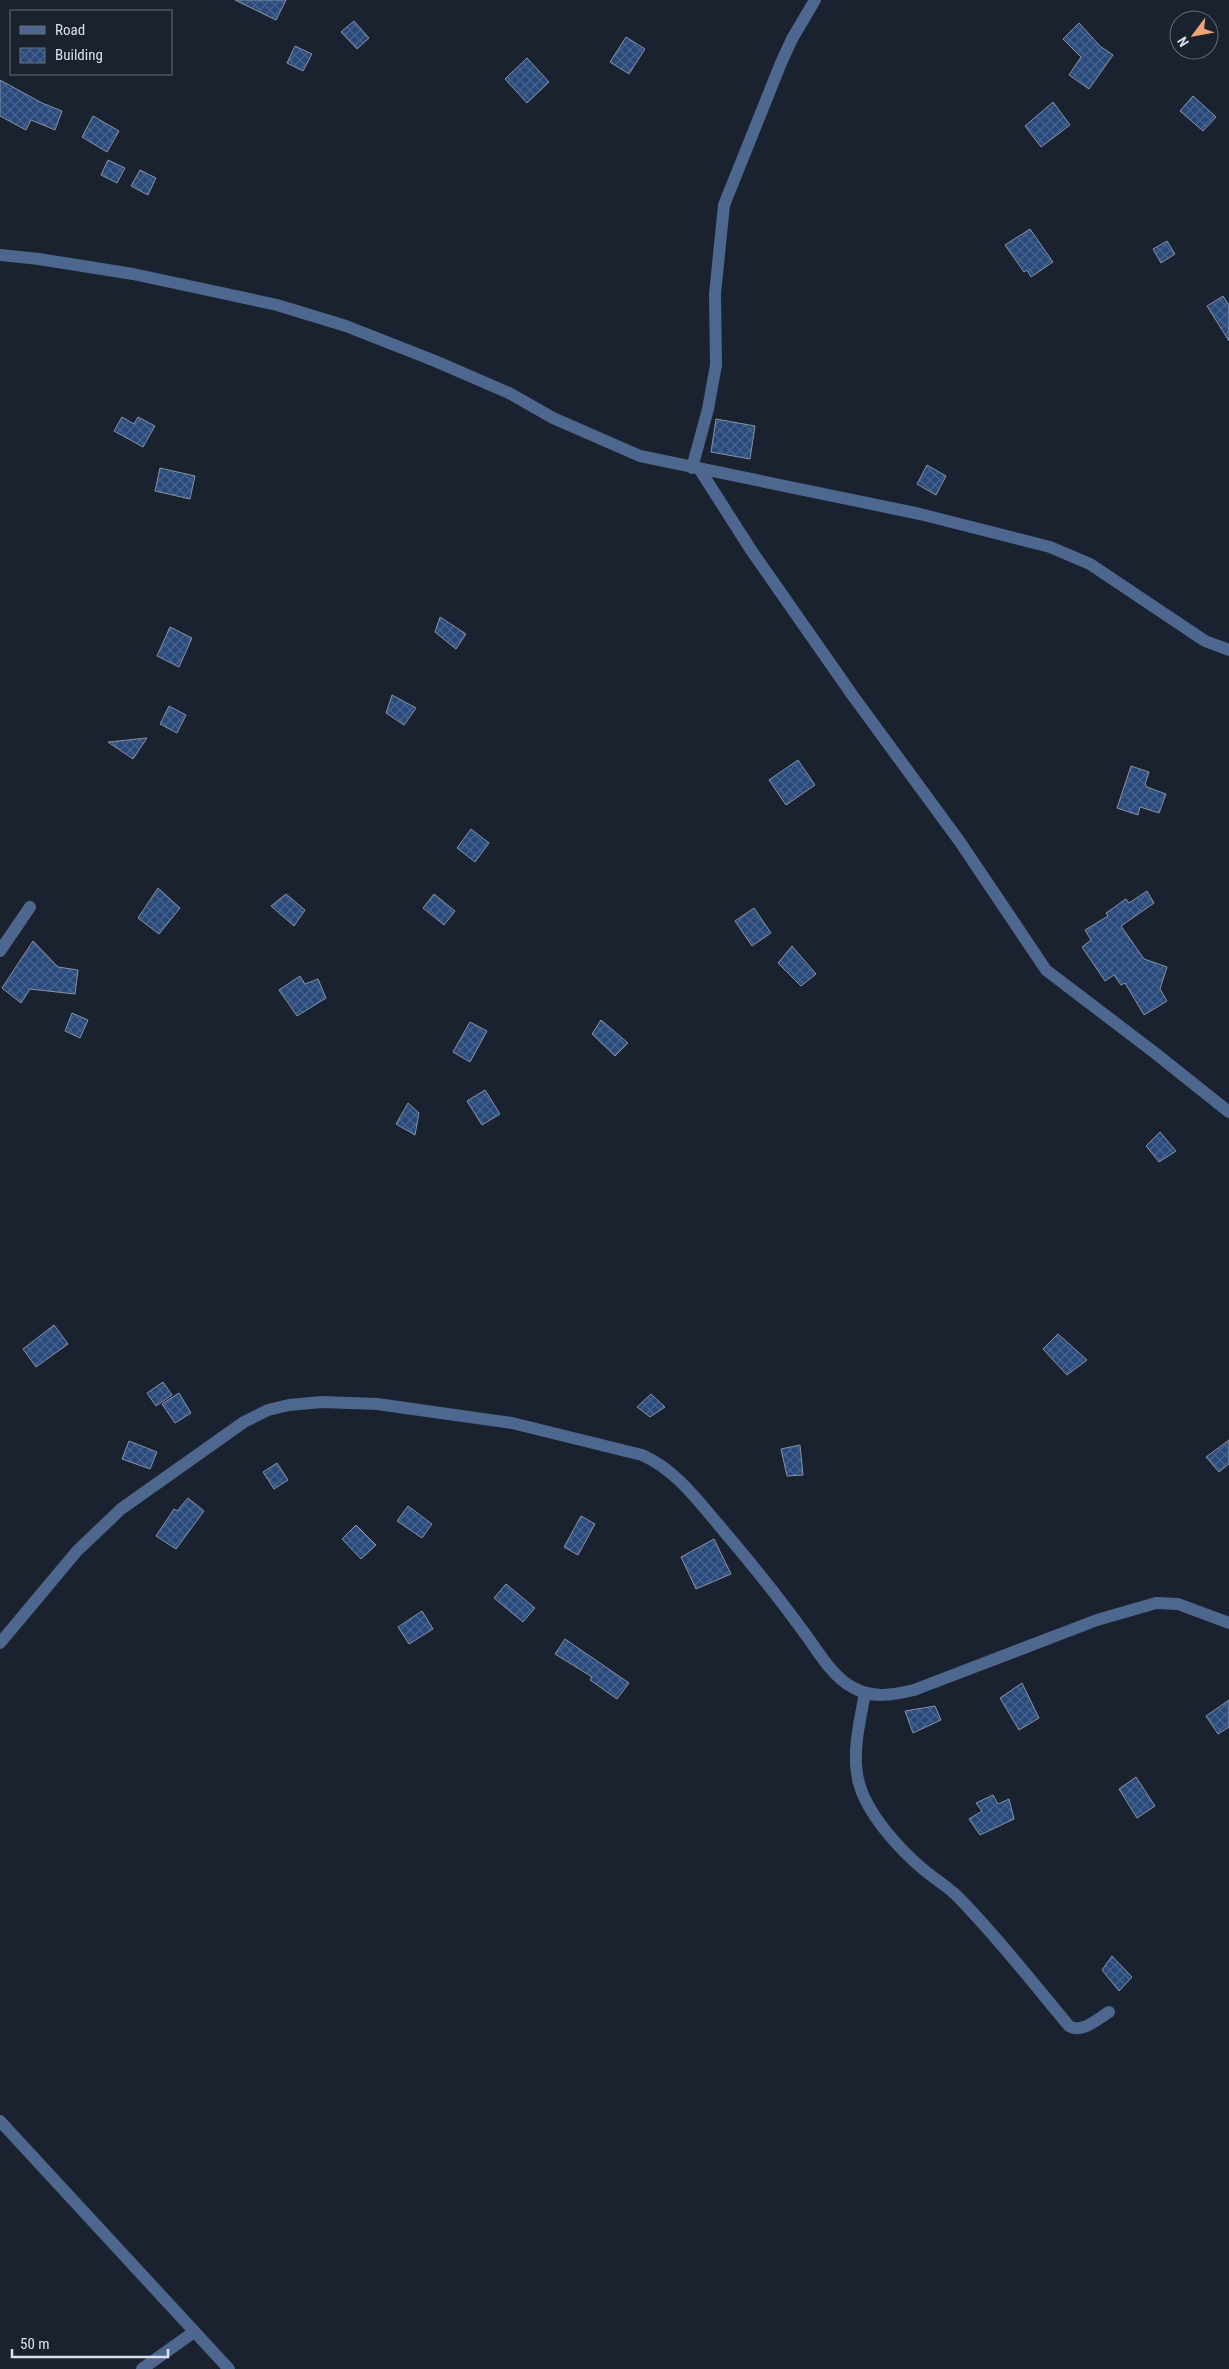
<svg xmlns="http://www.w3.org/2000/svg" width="1229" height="2369" font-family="'Roboto Condensed',sans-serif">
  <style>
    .building { fill: url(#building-cross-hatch); stroke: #8792a3 }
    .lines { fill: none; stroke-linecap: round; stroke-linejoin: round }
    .minor { stroke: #4e678e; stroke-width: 12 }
  </style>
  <defs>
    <pattern id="building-cross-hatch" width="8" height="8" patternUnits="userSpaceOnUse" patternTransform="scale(1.25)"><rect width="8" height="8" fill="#294a7b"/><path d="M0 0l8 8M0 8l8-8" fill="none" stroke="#47648e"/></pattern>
  </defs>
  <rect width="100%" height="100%" fill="#1a2230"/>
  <g class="building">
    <path d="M235,0H286L276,20Z"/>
    <path d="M354,21L369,38L357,49L341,32Z"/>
    <path d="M1079,23L1100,46L1113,55L1089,89L1069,75L1081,57L1063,39Z"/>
    <path d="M626,37L645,49L629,74L610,62Z"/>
    <path d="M295,46L312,54L303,71L287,63Z"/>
    <path d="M527,58L549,82L527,103L505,79Z"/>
    <path d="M0,80L42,103L62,111L55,130L31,120L26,130L0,116Z"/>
    <path d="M1193,96L1216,117L1203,131L1180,111Z"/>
    <path d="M1053,102L1070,125L1041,147L1025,126Z"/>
    <path d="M93,116L119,131L107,152L82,137Z"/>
    <path d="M108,160L125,168L117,183L101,175Z"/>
    <path d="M140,170L156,178L148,195L131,186Z"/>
    <path d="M1030,229L1053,262L1031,277L1027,270L1024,272L1005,245Z"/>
    <path d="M1167,241L1175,254L1161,263L1153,249Z"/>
    <path d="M1223,296L1229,305V341L1207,306Z"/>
    <path d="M122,417L134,424L138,417L155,426L143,447L114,431Z"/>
    <path d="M716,419L755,426L750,459L711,452Z"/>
    <path d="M927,465L946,476L936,495L917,484Z"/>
    <path d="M160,468L195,476L190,499L155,491Z"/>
    <path d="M440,617L466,634L456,649L435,632Z"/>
    <path d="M170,627L192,638L179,667L157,656Z"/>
    <path d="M392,695L416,708L404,725L386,713Z"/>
    <path d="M169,706L186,715L177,733L160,724Z"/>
    <path d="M147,738L133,759L108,742Z"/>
    <path d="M798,760L815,785L786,805L769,780Z"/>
    <path d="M1131,766L1149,772L1145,784L1147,787L1166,794L1159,813L1140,807L1138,815L1117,808Z"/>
    <path d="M471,829L489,843L475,862L457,848Z"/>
    <path d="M158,888L180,908L159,934L138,918Z"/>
    <path d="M1147,891L1154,903L1121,926L1144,959L1167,967L1160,989L1167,1001L1144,1015L1125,983L1121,985L1114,975L1105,981L1082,947L1091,940L1085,930L1108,916L1106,913L1126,899L1129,903Z"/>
    <path d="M286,894L305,910L294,926L271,906Z"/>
    <path d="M434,894L455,911L444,925L423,908Z"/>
    <path d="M754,908L771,933L752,946L735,921Z"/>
    <path d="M33,941L58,967L78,970L75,994L30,989L21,1003L2,988Z"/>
    <path d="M792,946L816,974L801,986L778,963Z"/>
    <path d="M300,976L305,984L318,979L326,998L297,1016L279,990Z"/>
    <path d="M72,1013L88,1020L80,1038L65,1031Z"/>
    <path d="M601,1020L628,1043L615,1056L592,1034Z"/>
    <path d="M470,1022L487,1031L470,1062L453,1052Z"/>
    <path d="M485,1090L500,1114L482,1125L467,1101Z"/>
    <path d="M408,1103L419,1113L415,1135L396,1124Z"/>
    <path d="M1160,1132L1176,1151L1159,1162L1146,1146Z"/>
    <path d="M54,1325L68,1344L36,1367L23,1349Z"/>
    <path d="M1058,1334L1087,1360L1067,1375L1043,1349Z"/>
    <path d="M163,1382L172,1395L156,1406L147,1393Z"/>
    <path d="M179,1393L191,1413L175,1423L162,1404Z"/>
    <path d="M651,1394L665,1407L650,1417L637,1407Z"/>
    <path d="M1229,1440V1464L1219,1472L1206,1457Z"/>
    <path d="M129,1441L157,1452L150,1469L122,1459Z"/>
    <path d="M800,1445L803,1475L787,1476L781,1449Z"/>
    <path d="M277,1463L288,1480L274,1489L263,1472Z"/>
    <path d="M188,1498L204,1511L176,1549L156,1536L174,1509L177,1511Z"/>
    <path d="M408,1506L432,1524L422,1538L397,1521Z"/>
    <path d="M581,1516L595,1524L578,1555L564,1547Z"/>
    <path d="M356,1525L376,1545L361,1559L342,1539Z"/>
    <path d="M714,1539L731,1574L696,1589L681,1557Z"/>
    <path d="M506,1584L535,1608L523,1622L494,1598Z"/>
    <path d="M422,1611L433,1629L409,1644L398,1627Z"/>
    <path d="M565,1639L629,1683L617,1699L590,1680L592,1677L555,1654Z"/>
    <path d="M1022,1683L1039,1718L1019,1730L1000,1698Z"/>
    <path d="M1229,1700V1727L1218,1734L1206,1716Z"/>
    <path d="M935,1706L941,1720L913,1733L905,1711Z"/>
    <path d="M1136,1777L1155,1806L1137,1818L1119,1789Z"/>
    <path d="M993,1795L998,1804L1009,1799L1014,1819L980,1835L969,1819L982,1811L976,1803Z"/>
    <path d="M1112,1956L1132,1977L1119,1991L1102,1970Z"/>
  </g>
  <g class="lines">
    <g class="minor">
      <path d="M0,255L39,259L133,274L277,305L346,326L435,361L509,393L553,418L640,456L920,514L1050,547L1090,564L1205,641L1229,650"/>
      <path d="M692,468L708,409L716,365L715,294L724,205L781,63L792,39L815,0"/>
      <path d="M700,470L751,550L853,696L960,842L1046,970L1155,1053L1229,1112"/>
      <path d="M0,951L30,907"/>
      <path d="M0,1643L77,1551L121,1509L244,1422L268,1410L289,1405L322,1402L377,1404L512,1423L642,1455C674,1469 695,1497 717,1523C746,1557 774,1591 800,1627C815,1646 830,1675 852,1687C872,1699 893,1695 914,1690L1097,1620L1156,1603L1178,1604L1229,1623"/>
      <path d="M865,1693C860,1721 851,1755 859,1783C867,1814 900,1850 924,1870C936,1880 950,1888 960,1899C999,1939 1033,1983 1069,2026C1082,2034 1097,2019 1109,2012"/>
      <path d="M0,2121L229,2369"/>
      <path d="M142,2369L194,2332"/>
    </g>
  </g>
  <rect x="10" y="10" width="162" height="65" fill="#1a2230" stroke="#676e7a"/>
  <rect x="20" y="26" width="25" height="8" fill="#4e678e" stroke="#676e7a"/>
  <text x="55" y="35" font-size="15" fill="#dbe1ea">Road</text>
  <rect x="20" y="48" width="25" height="15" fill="url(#building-cross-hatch)" stroke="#676e7a"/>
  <text x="55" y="60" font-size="15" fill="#dbe1ea">Building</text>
  <g transform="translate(1194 35) rotate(238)"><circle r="24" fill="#1a2230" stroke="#676e7a"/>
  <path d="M0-4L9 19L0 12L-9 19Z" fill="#f0a279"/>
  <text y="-8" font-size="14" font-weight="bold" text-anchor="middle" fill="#dbe1ea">N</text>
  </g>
  <path d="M12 2349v8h156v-8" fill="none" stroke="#dbe1ea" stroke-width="2.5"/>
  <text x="20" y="2349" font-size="15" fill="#dbe1ea" stroke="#1a2230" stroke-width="4" paint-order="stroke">50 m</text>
</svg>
